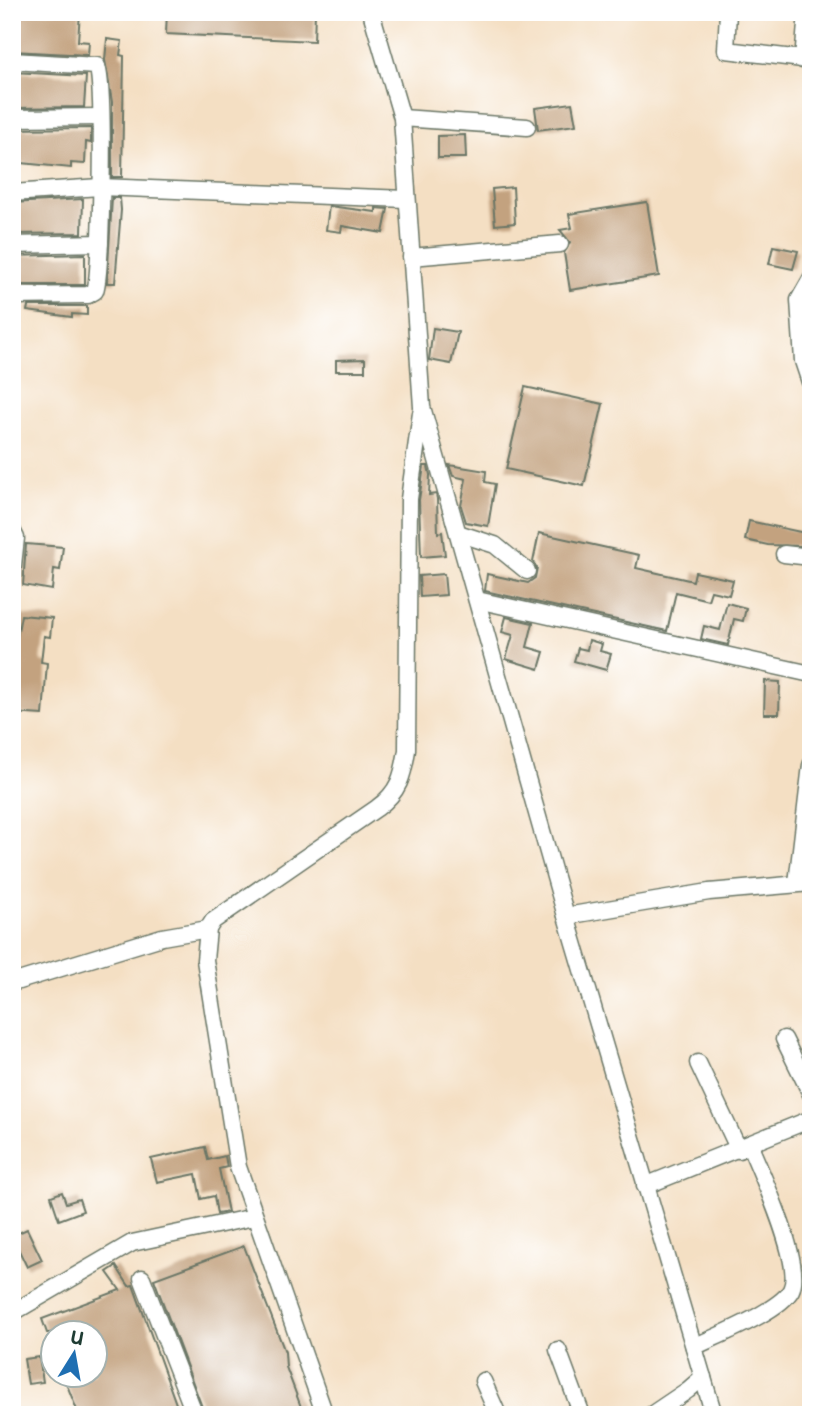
<svg xmlns="http://www.w3.org/2000/svg" width="823" height="1427" font-family="Mali,sans-serif">
  <style>
    .building { fill: #c3a27f }
    .lines { fill: none; stroke-linecap: round; stroke-linejoin: round }
    .minor-casing { stroke: #6a7666; stroke-width: 19 }
    .minor { stroke: #fff; stroke-width: 16 }
  </style>
  <rect width="100%" height="100%" fill="#fff"/>
  <filter id="ink" filterUnits="userSpaceOnUse"><feTurbulence type="fractalNoise" baseFrequency=".0143" numOctaves="2"/><feDisplacementMap in="SourceGraphic" scale="14" xChannelSelector="R" yChannelSelector="G"/><feConvolveMatrix kernelMatrix="1 2 1 2 8 2 1 2 1" color-interpolation-filters="sRGB"/></filter>
  <filter id="wash" filterUnits="userSpaceOnUse"><feTurbulence type="fractalNoise" baseFrequency=".00686" numOctaves="4" result="noise"/><feDisplacementMap in="SourceGraphic" scale="28" xChannelSelector="R" yChannelSelector="G"/><feGaussianBlur stdDeviation="1.57" result="paint"/><feColorMatrix in="noise" values="0 0 0 0 0 0 0 0 0 0 0 0 0 0 0 0 0 1.4 0 .05"/><feComposite in="paint" operator="in"/></filter>
  <g filter="url(#wash)">
    <rect width="100%" height="100%" fill="#f4dfc3"/>
    <g id="blocks">
      <g class="building">
        <path d="M12,12H80L78,41L89,42L88,55L12,51Z"/>
        <path d="M167,12H315L314,41L166,34Z"/>
        <path d="M107,39L122,41L120,55L124,56L122,177H112V102L105,60Z"/>
        <path d="M12,72L86,76L84,107L12,108Z"/>
        <path d="M572,103L576,125L538,130L535,108Z"/>
        <path d="M91,128V143L86,142L85,164L71,163V168L12,162V129Z"/>
        <path d="M465,135L466,158H438V136Z"/>
        <path d="M513,187L515,223L495,225L492,189Z"/>
        <path d="M112,198H120L121,210L115,283H107Z"/>
        <path d="M83,199L82,233L12,234V203Z"/>
        <path d="M647,202L659,276L570,290L564,253L570,242L560,230L572,228L569,214Z"/>
        <path d="M329,206L376,212V208L388,209L383,233L342,226L341,232L326,230Z"/>
        <path d="M773,246L798,251L793,269L769,264Z"/>
        <path d="M85,254V285H12V256Z"/>
        <path d="M28,306H87V315L72,314V317L27,311Z"/>
        <path d="M433,328L458,332L451,364L429,360Z"/>
        <path d="M365,359V371H336V360Z"/>
        <path d="M525,387L603,404L584,486L506,469Z"/>
        <path d="M449,465L486,471L485,482L495,484L488,526L466,522L461,506L466,479L453,476Z"/>
        <path d="M424,466H428L430,475L429,495L436,494L437,499L438,533L442,532L445,555L421,557L419,500Z"/>
        <path d="M749,521L805,533L803,546L768,545L745,540Z"/>
        <path d="M539,533L639,555L636,568L693,581L695,572L733,580L729,595L711,591L708,600L676,592L667,631L485,591L487,574L528,583L535,578L537,568L533,562Z"/>
        <path d="M26,544L63,547L60,570L54,569L52,590L23,585Z"/>
        <path d="M444,574L446,595L420,597L419,576Z"/>
        <path d="M727,603L746,608L743,621L734,619L728,645L701,639L704,626L720,630Z"/>
        <path d="M21,615L52,618L50,637L44,636L41,662L47,663L43,715L12,713L17,655L14,654Z"/>
        <path d="M506,617L533,623L527,647L544,652L539,669L506,659L513,635L502,632Z"/>
        <path d="M589,640L602,644L600,651L611,654L606,670L574,661L578,648L587,650Z"/>
        <path d="M765,681L780,682L779,714H764Z"/>
        <path d="M205,1147L208,1160L225,1156L227,1167L219,1169L228,1212L217,1214L214,1196L201,1199L196,1174L157,1182L151,1159Z"/>
        <path d="M62,1192L66,1203L79,1199L83,1211L59,1220L51,1196Z"/>
        <path d="M27,1229L42,1260L27,1267L12,1236Z"/>
        <path d="M244,1246L285,1352L286,1367L304,1415H205L154,1279Z"/>
        <path d="M116,1266L129,1286L133,1285L180,1415H79L63,1375H94V1333H47L42,1319L120,1290L107,1272Z"/>
        <path d="M39,1357L43,1382L28,1384L24,1359Z"/>
      </g>
    </g>
  </g>
  <g filter="url(#ink)">
    <use href="#blocks" fill-opacity="0" stroke="#6a7666" stroke-width="2"/>
    <g class="lines">
      <defs>
        <g id="minor">
          <path d="M371,12L402,118L422,407L566,916L714,1415"/>
          <path d="M728,12L726,50L811,60"/>
          <path d="M803,60L807,12"/>
          <path d="M12,61L97,66C105,75 102,272 95,291L88,295L12,296"/>
          <path d="M12,118L101,117"/>
          <path d="M402,118L527,127"/>
          <path d="M12,193L100,187L406,199"/>
          <path d="M12,245L100,243"/>
          <path d="M411,257L560,244"/>
          <path d="M811,279L799,300L803,361L811,385"/>
          <path d="M12,530L16,538L12,574"/>
          <path d="M458,533L495,545L527,571"/>
          <path d="M784,554L811,557"/>
          <path d="M477,600L811,674"/>
          <path d="M797,883L811,765"/>
          <path d="M566,916L709,892L811,883"/>
          <path d="M12,983L162,937L208,929"/>
          <path d="M784,1039L811,1094"/>
          <path d="M698,1063L739,1150"/>
          <path d="M645,1186L811,1119"/>
          <path d="M142,1278L195,1415"/>
          <path d="M12,1313L132,1243L254,1217"/>
          <path d="M694,1347C716,1336 780,1311 791,1290C804,1265 761,1173 750,1146"/>
          <path d="M558,1350L582,1415"/>
          <path d="M483,1381L498,1415"/>
          <path d="M325,1415L238,1167L205,960L208,929L213,921L377,808C399,792 403,776 407,750L409,499L421,413"/>
          <path d="M651,1415L688,1390L703,1377"/>
        </g>
      </defs>
      <use href="#minor" class="minor-casing"/>
      <use href="#minor" class="minor"/>
    </g>
  </g>
  <rect width="823" height="1427" fill="none" stroke="#fff" stroke-width="42"/>
  <g transform="translate(74 1354) rotate(11)"><circle r="33" fill="#ffffff" stroke="#a5b1ae" stroke-width="2"/>
  <path d="M0-5L12 26L0 18L-12 26Z" fill="#1f6fb2"/>
  <text y="-10" font-size="19" font-weight="bold" text-anchor="middle" fill="#1f3d34">U</text>
  </g>
</svg>
